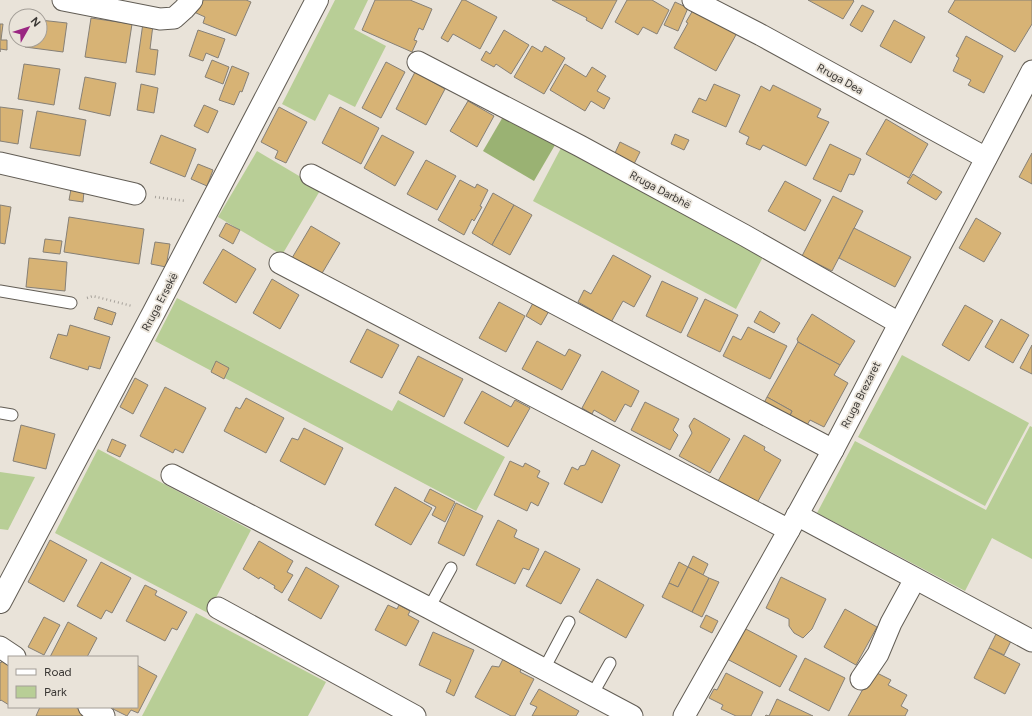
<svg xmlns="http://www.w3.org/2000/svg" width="1032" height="716" font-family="Figtree,sans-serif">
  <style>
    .green { fill: #b8ce96 }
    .forest { fill: #9ab273 }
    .building { fill: #d7b375; stroke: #868077 }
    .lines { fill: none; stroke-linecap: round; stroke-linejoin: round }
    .lane-casing { stroke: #625d55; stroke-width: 13 }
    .street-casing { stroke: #625d55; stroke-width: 23 }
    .secondary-casing { stroke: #625d55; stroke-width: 24 }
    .path { stroke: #a5a099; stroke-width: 2.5; stroke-dasharray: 1 3; stroke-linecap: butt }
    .lane { stroke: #fff; stroke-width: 11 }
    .street { stroke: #fff; stroke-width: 21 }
    .secondary { stroke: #fff; stroke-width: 22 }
    .labels { text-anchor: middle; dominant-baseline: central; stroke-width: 3.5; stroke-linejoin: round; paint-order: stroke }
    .street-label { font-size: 11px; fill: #3a3734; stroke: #e9e3d9 }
  </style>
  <rect width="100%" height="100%" fill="#e9e3d9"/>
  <g class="green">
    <path d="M335,0H368L354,29L386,46L355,107L329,94L315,121L282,104Z"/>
    <path d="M561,148L764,255L736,309L533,201Z"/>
    <path d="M257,151L321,189L282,255L218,217Z"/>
    <path d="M177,298L392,411L398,400L505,457L476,511L155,341Z"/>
    <path d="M902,355L1029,423L985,506L858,437Z"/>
    <path d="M1030,426L1032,427V559L992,538L965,591L817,513L855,441L986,510Z"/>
    <path d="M98,449L251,530L208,613L55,533Z"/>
    <path d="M0,472L35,477L8,530L0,529Z"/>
    <path d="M196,613L326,682L308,716H142Z"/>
  </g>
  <path class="forest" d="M504,115L555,145L534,181L483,151Z"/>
  <g class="building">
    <path d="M199,0H246L251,2L236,36L203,23L205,17L194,12Z"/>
    <path d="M375,0H410L432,9L423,30L419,28L414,40L417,41L412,52L362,30Z"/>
    <path d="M462,0H465L497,17L480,49L453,34L448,42L441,38Z"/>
    <path d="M552,0H617L602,29L586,20L587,18Z"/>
    <path d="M627,0H652L669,10L657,34L643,27L638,35L615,22Z"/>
    <path d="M808,0H853L854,1L843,19Z"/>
    <path d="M955,0H1032V24L1015,52L948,12Z"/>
    <path d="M675,2L688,8L678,31L664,25Z"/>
    <path d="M862,5L874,11L862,32L850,25Z"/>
    <path d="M693,10L737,33L716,71L674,48L688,23L686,22Z"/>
    <path d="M91,18L132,24L126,63L85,57Z"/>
    <path d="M40,20L67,23L63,52L25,47L26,40H40Z"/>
    <path d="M894,20L925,37L911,63L880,46Z"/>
    <path d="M143,23L153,25L150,49L158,50L155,75L136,72Z"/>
    <path d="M0,24H3L1,40H7V50L0,49V52Z"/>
    <path d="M198,30L225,39L218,58L206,53L203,61L189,56Z"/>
    <path d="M504,30L529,45L511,74L496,64L494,67L481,60L486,51L490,54Z"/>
    <path d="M966,36L1003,56L984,93L968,85L971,80L953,71L959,58L956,56Z"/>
    <path d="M532,46L542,52L545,46L565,58L544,94L514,77Z"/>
    <path d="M212,60L229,67L223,84L205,77Z"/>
    <path d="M386,62L405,72L381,118L362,108Z"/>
    <path d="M24,64L60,69L54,105L18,99Z"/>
    <path d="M565,64L586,77L592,67L606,76L597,91L610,98L604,109L591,101L585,111L550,90Z"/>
    <path d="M232,66L249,73L242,92L240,91L234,105L219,100Z"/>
    <path d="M415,72L445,89L426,125L396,109Z"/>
    <path d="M85,77L116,83L110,116L79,109Z"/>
    <path d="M141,84L158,88L154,113L137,110Z"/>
    <path d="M714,84L740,95L726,127L692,112L699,98L706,101Z"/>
    <path d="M773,85L821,109L817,117L829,122L806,166L763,145L760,150L746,144L749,137L739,132L761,86L770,91Z"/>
    <path d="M468,101L494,116L477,147L450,131Z"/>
    <path d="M204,105L218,111L208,133L194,126Z"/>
    <path d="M0,107L23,110L18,144L0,141Z"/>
    <path d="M279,107L307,122L286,163L275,158L278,151L261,142Z"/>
    <path d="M340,107L379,128L361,164L322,143Z"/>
    <path d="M37,111L86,120L80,156L30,148Z"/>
    <path d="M886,119L928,144L909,178L866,154Z"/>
    <path d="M675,134L689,140L684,150L671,144Z"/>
    <path d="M161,135L196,149L185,177L150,163Z"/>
    <path d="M382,135L414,152L395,186L364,168Z"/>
    <path d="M620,142L640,152L634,164L615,153Z"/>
    <path d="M830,144L861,159L854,175L849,174L841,192L813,179Z"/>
    <path d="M1032,153V184L1019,177Z"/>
    <path d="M426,160L456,176L437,210L407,194Z"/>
    <path d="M198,164L213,170L207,186L191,179Z"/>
    <path d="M913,174L942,192L936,200L907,183Z"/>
    <path d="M460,180L475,188L477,184L488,190L480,206L482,207L474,221L472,219L464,235L438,220Z"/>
    <path d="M785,181L821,200L805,231L768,211Z"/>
    <path d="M71,189L84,191L83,202L69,200Z"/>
    <path d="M493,193L514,205L492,245L472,233Z"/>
    <path d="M833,196L863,211L832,271L802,256Z"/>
    <path d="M0,205L11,207L5,244L0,243Z"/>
    <path d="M514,205L532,215L510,255L492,245Z"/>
    <path d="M69,217L144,229L139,264L64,252Z"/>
    <path d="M976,218L1001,233L984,262L959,248Z"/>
    <path d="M226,223L240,230L233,244L219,236Z"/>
    <path d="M311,226L340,243L321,275L292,258Z"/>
    <path d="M854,228L911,257L895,287L839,258Z"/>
    <path d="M45,239L62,241L60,254L43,252Z"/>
    <path d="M155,242L170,244L166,267L151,264Z"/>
    <path d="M223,249L256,269L236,303L203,283Z"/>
    <path d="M613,255L651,276L634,307L623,301L609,326L591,316L594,311L578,302L584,290L591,294Z"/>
    <path d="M29,258L67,262L65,291L26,287Z"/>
    <path d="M272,279L299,295L280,329L253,313Z"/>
    <path d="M662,281L698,298L681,333L646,316Z"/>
    <path d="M705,299L738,315L720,352L687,336Z"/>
    <path d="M499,302L525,316L506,352L479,338Z"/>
    <path d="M533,303L549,311L541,325L526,316Z"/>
    <path d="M965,305L993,321L969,361L942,345Z"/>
    <path d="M98,307L116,313L112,325L94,319Z"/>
    <path d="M760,311L780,323L774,333L754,322Z"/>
    <path d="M812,314L855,341L840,365L798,342L797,339Z"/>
    <path d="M1001,319L1029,335L1013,363L985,347Z"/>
    <path d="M70,325L110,337L100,369L89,366L88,370L50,358L58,334L67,336Z"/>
    <path d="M748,327L787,346L770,379L723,356L733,336L741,340Z"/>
    <path d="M367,329L399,345L382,378L350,362Z"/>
    <path d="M537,341L565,356L569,349L581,355L562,390L522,369Z"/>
    <path d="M798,342L840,365L834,375L848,383L824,427L810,420L806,427L789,418L792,411L767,397Z"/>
    <path d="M1032,345V374L1020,368Z"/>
    <path d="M418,356L463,379L444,417L399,393Z"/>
    <path d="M216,361L229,368L224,379L211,372Z"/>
    <path d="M602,371L639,391L631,407L625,404L615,422L594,410L592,414L582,408Z"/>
    <path d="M135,378L148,385L133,414L120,407Z"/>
    <path d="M165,387L206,408L183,453L175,449L173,453L140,436Z"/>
    <path d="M482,391L511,407L515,400L530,408L508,447L464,423Z"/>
    <path d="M767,397L792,411L786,423L761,409Z"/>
    <path d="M246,398L284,418L266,453L224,431L236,407L240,409Z"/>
    <path d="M645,402L679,419L673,430L678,435L670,450L631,430Z"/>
    <path d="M694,418L730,439L710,473L679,456L692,433L689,426Z"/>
    <path d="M21,425L55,434L46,469L13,461Z"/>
    <path d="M304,428L343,448L325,485L280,461L292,438L298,440Z"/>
    <path d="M744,435L765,447L764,450L781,460L757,503L718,481Z"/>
    <path d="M112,439L126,445L120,457L107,451Z"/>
    <path d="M592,450L620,465L602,503L564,484L572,467L578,470L580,466L585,465Z"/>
    <path d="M510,461L523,467L525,463L540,471L537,477L549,483L538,506L531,502L527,511L494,495Z"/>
    <path d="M395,487L432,508L411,545L375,525Z"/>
    <path d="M430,489L455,502L445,522L432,515L436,507L424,501Z"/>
    <path d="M456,503L483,516L464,556L438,543Z"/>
    <path d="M498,520L517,530L514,537L539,549L529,570L523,568L515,584L476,565Z"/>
    <path d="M50,540L87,560L64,602L28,582Z"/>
    <path d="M259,541L293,561L287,572L293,575L282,593L274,588L275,586L260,577L259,579L243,569Z"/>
    <path d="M545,551L580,569L561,604L526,586Z"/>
    <path d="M693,556L708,564L703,575L688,567Z"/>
    <path d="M101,562L131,578L112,613L106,610L101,619L77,606Z"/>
    <path d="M679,562L688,567L678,587L669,583Z"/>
    <path d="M306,567L339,586L321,619L288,600Z"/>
    <path d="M688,567L709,578L692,612L662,597L669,583L678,587Z"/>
    <path d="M781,577L826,599L812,629L803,638L794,633L789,626V619L766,608Z"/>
    <path d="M709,578L719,582L702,617L692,612Z"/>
    <path d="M597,579L644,605L626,638L579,612Z"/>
    <path d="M145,585L157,591L155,595L187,612L177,630L172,628L165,641L126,621Z"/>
    <path d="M388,605L397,609L399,605L410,611L408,615L419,621L406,646L375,630Z"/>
    <path d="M845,609L877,627L856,665L824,647Z"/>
    <path d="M706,615L718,621L712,633L700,627Z"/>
    <path d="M44,617L60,625L44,655L28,647Z"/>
    <path d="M68,622L97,638L87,657H50Z"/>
    <path d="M744,628L797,656L780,687L727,659Z"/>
    <path d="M433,632L474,650L454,696L446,692L451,680L419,665Z"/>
    <path d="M996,634L1011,641L1004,655L989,648Z"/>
    <path d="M989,648L1020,664L1005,694L974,678Z"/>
    <path d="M504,657L522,667L520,672L534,679L515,716H511L475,697L492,666L499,667Z"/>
    <path d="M805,658L845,678L829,711L789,690Z"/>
    <path d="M2,661L9,664V705L1,700L0,701V662L1,663Z"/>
    <path d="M137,665L157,676L138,713L131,710L127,716L113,709L114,707H137Z"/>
    <path d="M873,671L891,680L888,685L907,695L901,706L908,710L905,716H848Z"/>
    <path d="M726,673L763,692L751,716H736L721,709L723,705L709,698L714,689L717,690Z"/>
    <path d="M539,689L579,711L576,716H532L537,707L530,704Z"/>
    <path d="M777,699L813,716H765L766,715L769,716Z"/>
    <path d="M40,707H75L86,713L84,716H36Z"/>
  </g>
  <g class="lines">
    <defs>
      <g id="lane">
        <path d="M0,291L71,303"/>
        <path d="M0,413L12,415"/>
        <path d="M429,608L451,568"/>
        <path d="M544,669L569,622"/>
        <path d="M592,695L610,663"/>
      </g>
      <g id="street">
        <path d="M63,0L160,19L174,18L184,9L192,0"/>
        <path d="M693,0L761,35L986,158"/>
        <path d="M418,62L580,146L744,235L899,323"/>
        <path d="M0,163L135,194"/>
        <path d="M311,175L833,450"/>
        <path d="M280,263L789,530"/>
        <path d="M172,475L429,608L632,716"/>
        <path d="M797,515L1032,641"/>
        <path d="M218,608L415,716"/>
        <path d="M0,647L15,657"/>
        <path d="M861,679L878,654L891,623L915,579"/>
        <path d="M89,707L104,716"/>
        <path d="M684,716L789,530L833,450L1032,71"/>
      </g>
      <path id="secondary" d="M0,602L154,312L317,0"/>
    </defs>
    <use href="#lane" class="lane-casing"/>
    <use href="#street" class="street-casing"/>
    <use href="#secondary" class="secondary-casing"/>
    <g class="path">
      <path d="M155,197L186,201"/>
      <path d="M87,298L93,296L132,306"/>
    </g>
    <use href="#lane" class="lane"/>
    <use href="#street" class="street"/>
    <use href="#secondary" class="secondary"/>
  </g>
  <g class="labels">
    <g class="street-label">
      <text transform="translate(840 79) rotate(29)">Rruga Dea</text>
      <text transform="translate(660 190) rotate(28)">Rruga Darbhë</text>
      <text transform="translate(160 302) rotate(-62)">Rruga Ersekë</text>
      <text transform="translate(861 395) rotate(-63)">Rruga Brezaret</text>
    </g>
  </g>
  <rect x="8" y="656" width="130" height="52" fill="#e9e3d9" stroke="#a39e97"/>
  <rect x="16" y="669" width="20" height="6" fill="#ffffff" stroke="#a39e97"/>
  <text x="44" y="676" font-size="12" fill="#3a3734">Road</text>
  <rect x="16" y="686" width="20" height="12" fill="#b8ce96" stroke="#a39e97"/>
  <text x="44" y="696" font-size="12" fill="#3a3734">Park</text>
  <g transform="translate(28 28) rotate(51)"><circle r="19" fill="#e9e3d9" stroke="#a39e97"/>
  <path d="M0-3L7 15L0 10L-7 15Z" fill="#9a2682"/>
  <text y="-6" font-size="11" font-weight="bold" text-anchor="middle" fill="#3a3734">N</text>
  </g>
</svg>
